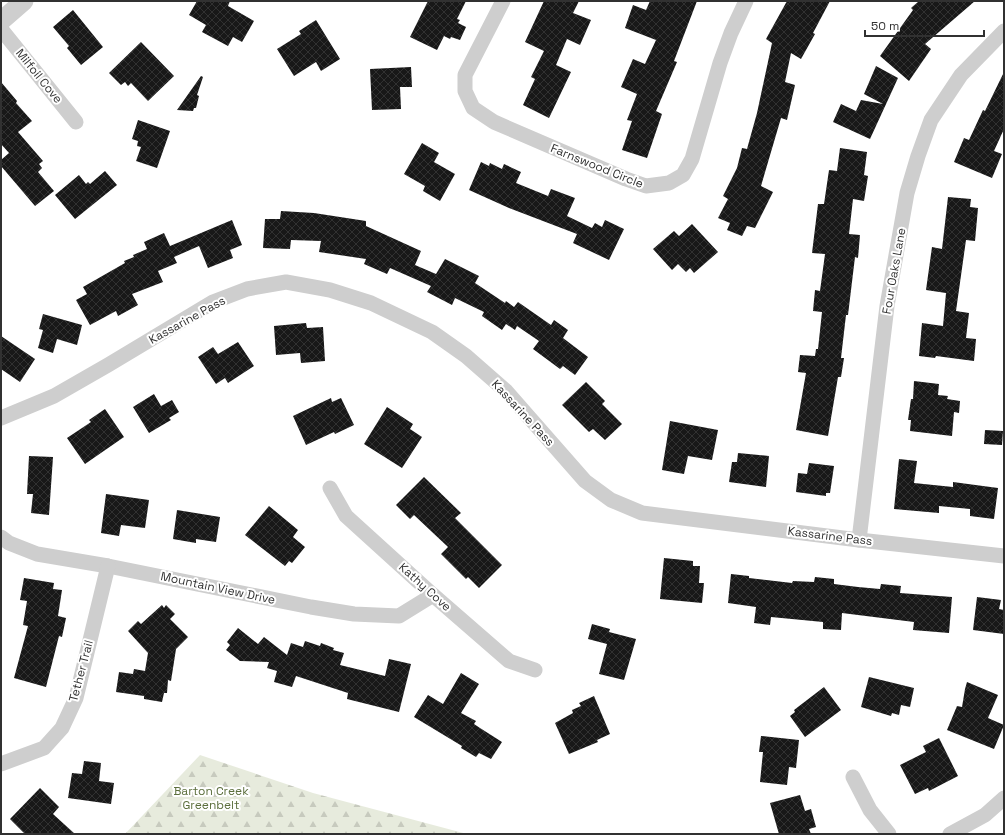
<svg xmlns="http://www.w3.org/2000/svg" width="1005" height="835" font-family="'Space Grotesk',sans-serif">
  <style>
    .forest { fill: url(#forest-firs) }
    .building { fill: url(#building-cross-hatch) }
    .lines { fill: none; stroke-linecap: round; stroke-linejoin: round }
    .minor { stroke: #cecece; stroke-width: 15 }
    .tertiary { stroke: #cecece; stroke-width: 19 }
    .labels { text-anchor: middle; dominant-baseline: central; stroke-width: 4; stroke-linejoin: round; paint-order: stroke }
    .street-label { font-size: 12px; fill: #313131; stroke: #fff }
    .park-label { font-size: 12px; fill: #5c6f3d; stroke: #fff }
  </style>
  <defs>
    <pattern id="forest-firs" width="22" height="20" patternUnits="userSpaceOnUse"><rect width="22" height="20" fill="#e7ebdd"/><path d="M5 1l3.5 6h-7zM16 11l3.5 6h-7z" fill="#c7cabe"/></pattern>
    <pattern id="building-cross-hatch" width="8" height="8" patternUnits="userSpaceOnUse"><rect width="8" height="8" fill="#181818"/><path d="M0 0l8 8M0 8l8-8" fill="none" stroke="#313131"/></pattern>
  </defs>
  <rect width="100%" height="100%" fill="#fff"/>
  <path class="forest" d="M200,755L313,793L467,834H125Z"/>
  <g class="building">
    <path d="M197,1H230L228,6L254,21L242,42L233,37L228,46L202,32L206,25L189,15Z"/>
    <path d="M428,1H466L457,19L460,20L458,23L466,27L460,40L451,37L450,39L444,36L437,50L410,37Z"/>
    <path d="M544,1H579L573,13L591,20L580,45L567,39L556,65L571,72L549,118L523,105L535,79L531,77L544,51L525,42Z"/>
    <path d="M650,1H697L674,61L677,62L656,111L662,114L647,158L622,150L632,121L627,120L637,94L621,87L633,59L645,64L656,40L625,28L633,5L646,10Z"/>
    <path d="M787,1H830L813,33L815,34L801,59L791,53L785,82L795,85L787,120L781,118L761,186L773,192L755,228L747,226L742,236L727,230L730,223L718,218L728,199L723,196L737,168L742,148L747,149L757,113L772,43L766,39Z"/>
    <path d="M919,1H975L925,44L931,49L909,81L880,56L913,10L911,8Z"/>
    <path d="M73,10L103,47L81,65L67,48L69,46L53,27Z"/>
    <path d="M316,20L340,59L321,71L316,62L294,76L277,49L301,34L299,31Z"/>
    <path d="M141,42L174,76L148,101L131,83L128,86L125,82L121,85L109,73Z"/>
    <path d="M876,66L898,78L870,139L833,122L841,104L856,111L861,100L883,104L864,94Z"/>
    <path d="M411,67L412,87H400L401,109L372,110L370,69Z"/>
    <path d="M1004,72V129L994,151L1002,154L992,178L954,162L964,138L969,140L983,110L985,111Z"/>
    <path d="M201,76L203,77L197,95L199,96L196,108H194L193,111L177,110Z"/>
    <path d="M1,82L17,101L16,103L32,121L18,132L43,161L39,164L42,168L38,172L54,191L35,206L1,166V160L9,153L1,144Z"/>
    <path d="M138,120L170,131L157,168L136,161L141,147L137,146L138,141L132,139Z"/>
    <path d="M422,143L439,153L434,162L455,174L440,201L423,191L425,186L404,174Z"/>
    <path d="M840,148L867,152L864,175L868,176L864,201L853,199L849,234L860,235L858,258L855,257L848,315H846L841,358H844L841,377H838L828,436L796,430L806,373L798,372L800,355L815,356L816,349H818L822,312L813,311L815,290L820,291L825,254L812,253L818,204H824L829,170L837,171Z"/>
    <path d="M481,162L489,166L490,163L502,169L504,164L521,172L516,183L548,196L551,189L575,198L567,216L592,228L595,223L602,227L605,220L624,229L609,260L573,243L577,234L509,208L469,190Z"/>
    <path d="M105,171L117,185L75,219L55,195L79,175L86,184L88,182L90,184Z"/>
    <path d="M948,197L971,199L970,207L978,208L975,241L966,240L956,311L969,313L966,338L976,339L974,361L936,356L935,358L919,356L922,323L943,326L946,293L926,290L932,247L942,249Z"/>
    <path d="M281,211L314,213L366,221V226L421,251L415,265L436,274L445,259L479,276L475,283L505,303L506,301L514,307L518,302L551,325L554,320L568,330L563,338L588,357L575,375L563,366L560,369L533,349L539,341L517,326L515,330L506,324L502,330L482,316L484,312L455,298L452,305L427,292L431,286L390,268L387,274L364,264L366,259L319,252L321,241L291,240L290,249L263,248L265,219H280Z"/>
    <path d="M232,220L242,245L230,250L233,258L208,268L199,246L174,257L177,263L158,271L163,282L132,294L138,305L118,316L116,311L90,325L76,300L87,294L83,287L125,263L124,261L134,257L133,255L147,249L144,242L164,233L170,246Z"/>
    <path d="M692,224L718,252L694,273L690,268L686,272L678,264L672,270L653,249L674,231L679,236Z"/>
    <path d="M43,314L82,325L77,345L57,339L53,353L38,348L43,330L39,329Z"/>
    <path d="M306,323L307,328L323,327L325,361L301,363L300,353L276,355L274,326Z"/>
    <path d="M1,336L35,359L20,382L1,369Z"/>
    <path d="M238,342L254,366L228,383L225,378L216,384L198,357L213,347L218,354Z"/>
    <path d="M914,381L939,384L938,395L948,396L947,399L960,401L959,413L954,412L952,436L910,431L911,420H908L911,399H913Z"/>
    <path d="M586,382L605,401L602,404L622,424L605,440L593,429L589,432L562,405Z"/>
    <path d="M154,394L161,406L172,400L179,412L169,418L171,420L149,433L133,407Z"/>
    <path d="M331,398L332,402L341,398L354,425L335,434L334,432L306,445L293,416Z"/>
    <path d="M387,407L413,424L410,429L422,437L402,468L364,444Z"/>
    <path d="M105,409L124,437L85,464L67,438L91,422L89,420Z"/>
    <path d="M670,421L718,430L712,460L688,456L684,474L662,470Z"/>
    <path d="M985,430L1003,431L1002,445L984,444Z"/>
    <path d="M738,453L769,456L766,487L729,482L732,462H737Z"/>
    <path d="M29,456L53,457L49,515L31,513L33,494H27Z"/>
    <path d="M899,459L917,461L914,483L953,487V482L998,488L994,519L970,516V509L939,506V513L894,509Z"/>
    <path d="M809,463L834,466L830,493H826V496L796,492L798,473L807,474Z"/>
    <path d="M424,477L461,513L455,518L502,565L479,588L468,577L466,579L441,554L448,547L414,515L410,519L396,505Z"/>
    <path d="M106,494L149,500L145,528L121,525L119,536L101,533Z"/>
    <path d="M269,506L298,530L293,537L305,547L292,563L289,561L285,566L245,535Z"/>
    <path d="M177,510L220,517L216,542L196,539V543L173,539Z"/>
    <path d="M664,558L693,561V566H700L699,583H704L702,603L660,599Z"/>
    <path d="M731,574L749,576V578L792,583L793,581L814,582L815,577L834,579V584L858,587L880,589L881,584L901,586L900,593L952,597L949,633L913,630L914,622L842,613L841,630L823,629V622L771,617L770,625L754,623L756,607L728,603Z"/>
    <path d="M24,578L54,583L53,589L62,590L58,616L66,618L62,637L59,636L46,687L14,678L28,626L23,625L27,601L20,600Z"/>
    <path d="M977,597L1001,600L999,609L1004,610V634L973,630Z"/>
    <path d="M162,605L164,608L166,605L175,614L170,619L188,637L176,649L171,681L168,680L167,693H164L162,702L144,699V696L116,692L119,672L133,674L134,669L145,671L148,653L128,631L138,621L141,624Z"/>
    <path d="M592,624L610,629L609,632L636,639L624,680L599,674L607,644L588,639Z"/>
    <path d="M238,628L258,644L264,637L287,655L291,643L303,647L305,641L320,646L321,643L334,648L333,650L344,653L340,665L385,676L389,659L411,664L399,712L347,699L348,693L296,676L292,687L274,682L277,671L267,668L269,662L240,661L226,650L230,645L227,642Z"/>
    <path d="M461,673L479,684L461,713L476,721L474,724L480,728L502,742L491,759L479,753L476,757L461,748L462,746L414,717L428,695L443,704Z"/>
    <path d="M869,677L914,688L910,707L901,705L899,715L892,713L891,716L861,707Z"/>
    <path d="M967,682L998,695L988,718L1004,725L994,749L947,730L957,706L962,707L965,689Z"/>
    <path d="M824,687L841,710L805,737L790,716L795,712L794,710Z"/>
    <path d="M594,696L610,734L597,740L598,742L569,754L555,723L573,713L572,710L581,706L579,703Z"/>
    <path d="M761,736L799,740L796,768L789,767L787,785L760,782L763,752H759Z"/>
    <path d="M939,738L958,776L929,791L928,788L915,794L900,765L926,752L923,746Z"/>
    <path d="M84,761L101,763L99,781L114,783L111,804L68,798L72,773L82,774Z"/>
    <path d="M40,788L59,807L53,814L75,834H25L10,819Z"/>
    <path d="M800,795L805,811L811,809L816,827L809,829L811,834H779L770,803Z"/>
  </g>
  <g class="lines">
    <g class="minor">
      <path d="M503,1L465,75V91L473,108L494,122L626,179L646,186L669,183L683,175L692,159L720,63L731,33L746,1"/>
      <path d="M1,29L76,122"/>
      <path d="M1,418L54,396L108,365L213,302L247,289L286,282L330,290L371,303L432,332L466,356L506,391L585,481L611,500L642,513L859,540L1004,556"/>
      <path d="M330,488L346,516L433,595L509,661L535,670"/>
      <path d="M1,537L9,543L37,554L108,566L311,607L354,614L399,616L433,595"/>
      <path d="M859,540L887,306L907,193L918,156L931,120L961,75L1004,31"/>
      <path d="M1,764L44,748L62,728L76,698L108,566"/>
      <path d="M853,777L870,810L889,834"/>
      <path d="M950,834L985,815L1004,798"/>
    </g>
    <path class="tertiary" d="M1,21L24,1"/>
  </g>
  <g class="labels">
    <g class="street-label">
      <text transform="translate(39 76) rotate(51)">Milfoil Cove</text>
      <text transform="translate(597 166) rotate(22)">Farnswood Circle</text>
      <text transform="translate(894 271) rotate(-80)">Four Oaks Lane</text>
      <text transform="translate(187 320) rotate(-29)">Kassarine Pass</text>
      <text transform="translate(523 413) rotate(47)">Kassarine Pass</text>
      <text transform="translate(830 536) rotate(7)">Kassarine Pass</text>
      <text transform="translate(425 587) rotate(42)">Kathy Cove</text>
      <text transform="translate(218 588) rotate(12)">Mountain View Drive</text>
      <text transform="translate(81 671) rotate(-75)">Tether Trail</text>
    </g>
    <g class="park-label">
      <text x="211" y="791">Barton Creek<tspan x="211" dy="14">Greenbelt</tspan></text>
    </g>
  </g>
  <rect width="1005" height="835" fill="none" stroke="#313131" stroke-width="4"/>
  <path d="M865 30v6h119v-6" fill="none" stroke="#313131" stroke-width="2"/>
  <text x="871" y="30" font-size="12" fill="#313131" stroke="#ffffff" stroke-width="3" paint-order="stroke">50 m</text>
</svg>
